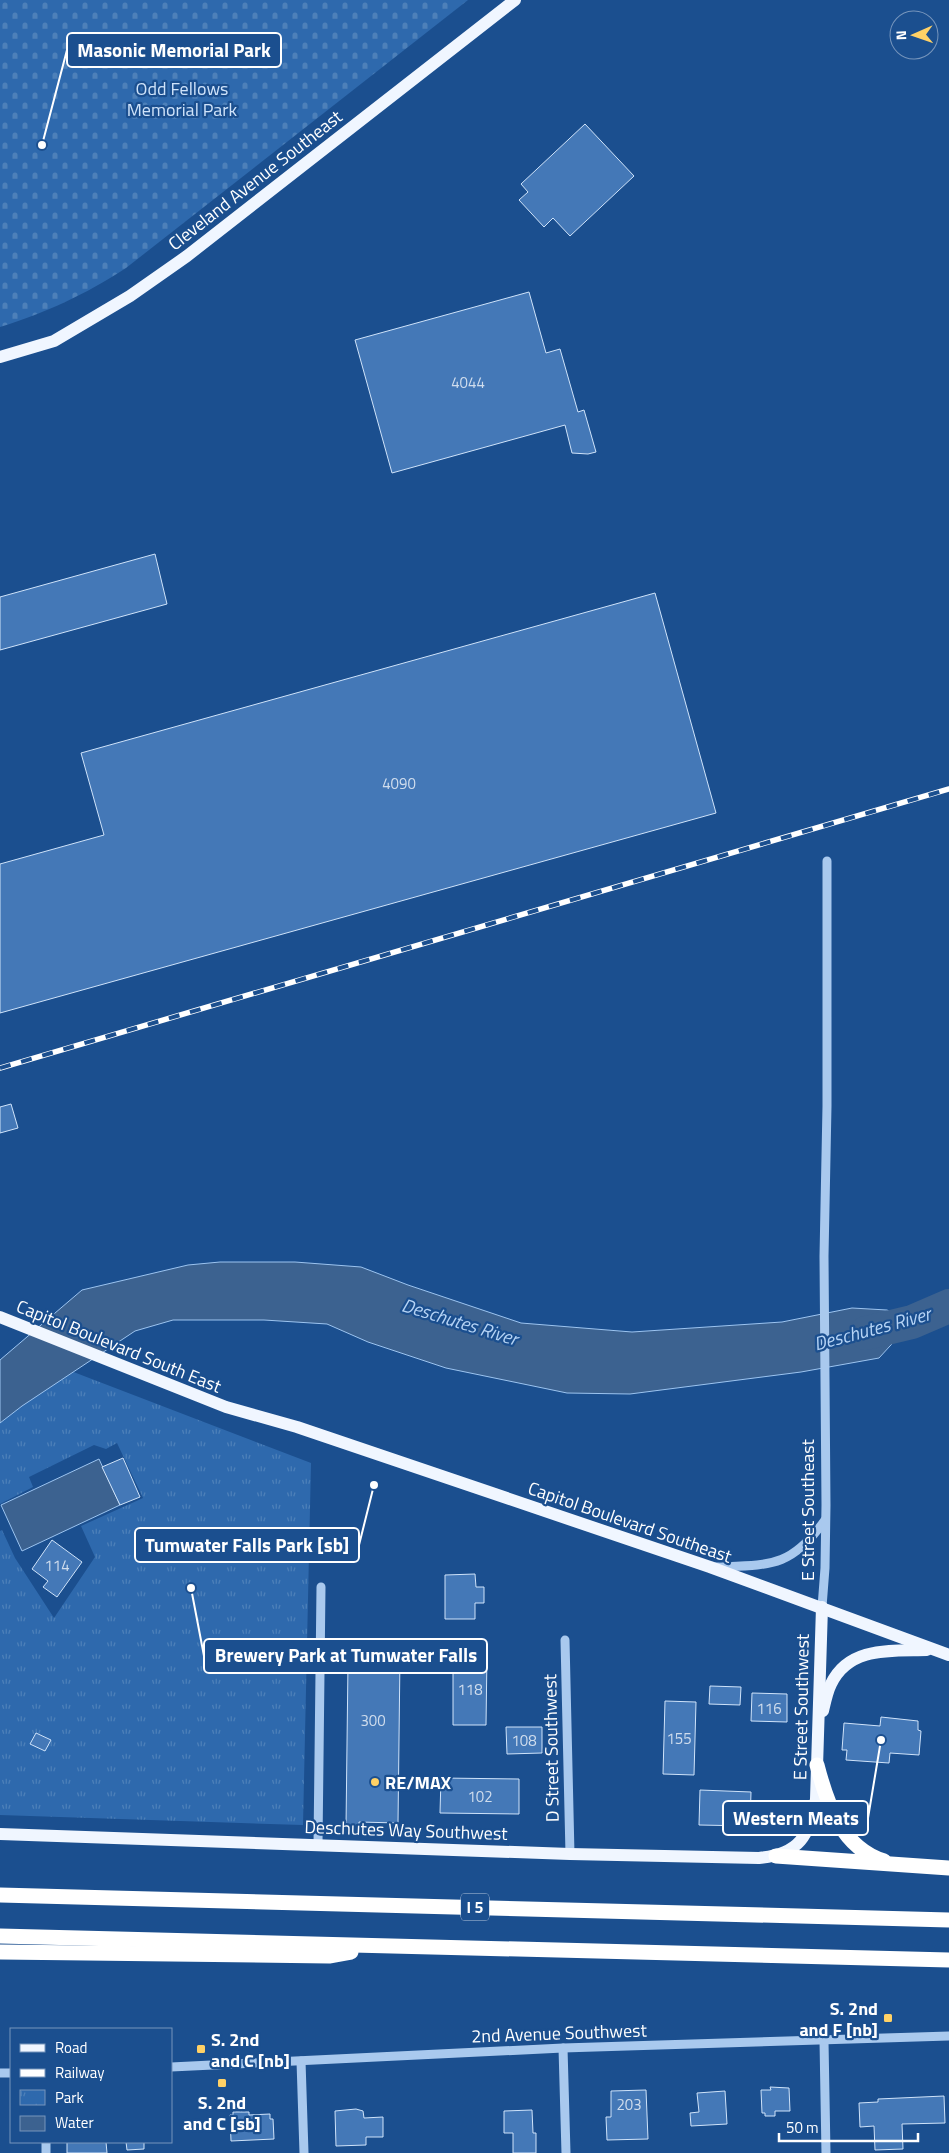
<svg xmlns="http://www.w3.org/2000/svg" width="949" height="2153" font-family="'Titillium Web',sans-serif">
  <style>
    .cemetery { fill: url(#cemetery-stones) }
    .park { fill: url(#park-tufts) }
    .water { fill: #3c6290; stroke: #9cc4f0 }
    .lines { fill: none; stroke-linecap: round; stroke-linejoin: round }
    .river { stroke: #3c6290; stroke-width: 34 }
    .building { fill: #4478b7; stroke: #cfe3fa }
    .minor { stroke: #a9c9ee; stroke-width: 9 }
    .major { stroke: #f0f6ff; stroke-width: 12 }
    .highway { stroke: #fff; stroke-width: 15 }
    .rail-casing { stroke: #fff; stroke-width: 5.5 }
    .rail { stroke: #1b4f8f; stroke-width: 4; stroke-dasharray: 11; stroke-linecap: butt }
    .poi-dot { fill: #ffd166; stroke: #1b4f8f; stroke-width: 2 }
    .labels { text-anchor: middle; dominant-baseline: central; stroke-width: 4.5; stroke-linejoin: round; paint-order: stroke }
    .number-label { font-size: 15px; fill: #d0dded }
    .shield { fill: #1b4f8f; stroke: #bbcadd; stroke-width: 1 }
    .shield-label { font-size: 16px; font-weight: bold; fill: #fff }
    .park-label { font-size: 18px; fill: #cfe3fa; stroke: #1b4f8f }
    .street-label { font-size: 18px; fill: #fff; stroke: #1b4f8f }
    .poi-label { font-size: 18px; font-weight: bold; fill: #fff; stroke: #1b4f8f; text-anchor: start }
    .water-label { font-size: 19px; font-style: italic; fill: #b5d3f5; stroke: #1b4f8f }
    .leader { fill: none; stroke: #fff; stroke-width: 2 }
    .callout-dot { fill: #fff; stroke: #1b4f8f; stroke-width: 2 }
    .callout { fill: #1b4f8f; stroke: #fff; stroke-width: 2 }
    .callout-label { font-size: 19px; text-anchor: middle; font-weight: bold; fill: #fff }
  </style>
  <defs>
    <pattern id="cemetery-stones" width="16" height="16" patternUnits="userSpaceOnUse" patternTransform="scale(1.25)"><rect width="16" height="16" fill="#2e69ad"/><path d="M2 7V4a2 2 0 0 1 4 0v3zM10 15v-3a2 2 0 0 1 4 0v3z" fill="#4d80b9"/></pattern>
    <pattern id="park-tufts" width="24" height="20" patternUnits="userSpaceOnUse" patternTransform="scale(1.25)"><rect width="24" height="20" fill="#2e69ad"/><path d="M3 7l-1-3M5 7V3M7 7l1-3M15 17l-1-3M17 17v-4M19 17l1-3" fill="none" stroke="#4d80b9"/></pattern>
  </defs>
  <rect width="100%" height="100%" fill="#1b4f8f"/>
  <path class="cemetery" d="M0,0H468L126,268C84,295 48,312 0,327Z"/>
  <path class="park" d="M50,1363L311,1463L303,1825L0,1815V1531L2,1530L15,1558L54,1618L95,1557L81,1526L143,1498L117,1443L106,1449L94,1445L29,1477L33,1487L0,1504V1398Z"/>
  <g class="water">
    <path d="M220,1262H295L361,1267L408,1285L521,1323L632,1332L782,1322L852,1308L887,1310L912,1322L879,1358L801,1372L630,1394L567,1393L446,1368L368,1342L327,1324L264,1320H173L135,1331L22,1406L0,1423V1360L82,1290L188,1265Z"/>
    <path d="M99,1459L120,1505L22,1551L1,1505Z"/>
  </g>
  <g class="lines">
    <path class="river" d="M866,1333L912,1322L949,1306"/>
  </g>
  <g class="building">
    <path d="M585,124L634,176L570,236L553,218L544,227L519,200L528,192L521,184Z"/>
    <path d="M529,292L546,353L560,349L578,412L584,410L596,452L588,454L572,453L565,425L392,473L355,340Z"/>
    <path d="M155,554L167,604L0,650V597Z"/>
    <path d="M655,593L716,813L0,1013V864L104,835L81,753Z"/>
    <path d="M11,1104L18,1128L0,1133V1107Z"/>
    <path d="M123,1458L140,1497L120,1505L102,1467Z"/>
    <path d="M52,1540L82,1562L57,1597L43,1587L48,1581L32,1569Z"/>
    <path d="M475,1574L476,1587H484V1603H475V1619H445V1575Z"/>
    <path d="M343,1641L391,1642V1655H400L398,1823L359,1822V1828L346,1827L348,1663H343Z"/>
    <path d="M453,1642H467V1654H487L486,1725H453Z"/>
    <path d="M710,1686L741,1687L740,1705L709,1704Z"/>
    <path d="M752,1693L787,1694V1722L751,1721Z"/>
    <path d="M665,1701L696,1702L694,1775L663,1774Z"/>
    <path d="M881,1717L918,1721V1730L921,1731L919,1755L890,1753L889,1763L846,1760L847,1750H842L844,1723L880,1726Z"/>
    <path d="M506,1727H542V1753L507,1754Z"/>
    <path d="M36,1733L51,1740L45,1751L30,1744Z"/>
    <path d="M441,1778L519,1779V1814L440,1813Z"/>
    <path d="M700,1790L751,1792L750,1826L699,1825Z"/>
    <path d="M770,2087L789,2088L790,2111H775V2116H765V2113H762L761,2090H771Z"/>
    <path d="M646,2090L648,2139L607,2140L606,2117H611V2091Z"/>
    <path d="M725,2091L727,2124L691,2126L690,2113L699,2112L697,2093Z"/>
    <path d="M944,2096L945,2123L902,2124L903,2149L875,2150L874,2126L860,2127L859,2103L878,2102V2099Z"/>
    <path d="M356,2109L363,2111L364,2118L383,2117V2137H366V2145L336,2146L335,2111Z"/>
    <path d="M532,2110L533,2133H536V2153H513V2133H504V2111Z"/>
    <path d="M233,2112H249V2115L270,2114V2119H273L274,2139L231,2141L230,2115H233Z"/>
    <path d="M67,2142H106L107,2153H67Z"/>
    <path d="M126,2142H144V2149L127,2150Z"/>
  </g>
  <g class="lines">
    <g class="minor">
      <path d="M715,1567C770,1565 791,1568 825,1520"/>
      <path d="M822,1607L825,1568L826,1505L824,1256L827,1106V861"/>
      <path d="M565,1640L570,1854"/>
      <path d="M318,1844L321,1587"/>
      <path d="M824,2041L826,2153"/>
      <path d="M563,2048L566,2153"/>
      <path d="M301,2061L304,2153"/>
      <path d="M171,2067L563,2048L949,2036"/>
      <path d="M0,2073H11"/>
      <path d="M46,2142V2153"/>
    </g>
    <g class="major">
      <path d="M0,357L54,341L130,296L187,256L515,0"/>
      <path d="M0,1317L226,1407L297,1427L710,1567L949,1655"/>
      <path d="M823,1711C825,1702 827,1692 831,1684C849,1646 891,1651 927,1650"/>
      <path d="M0,1834L570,1854L759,1858C800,1854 809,1836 816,1799L822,1607"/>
    </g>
    <g class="highway">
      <path d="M817,1765C827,1804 842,1848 884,1861"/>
      <path d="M776,1856L949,1868"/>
      <path d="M0,1895L949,1920"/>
      <path d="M0,1936L949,1960"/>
      <path d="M0,1952L329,1956L351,1952"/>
    </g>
    <defs>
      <path id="rail" d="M0,1068L949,789"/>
    </defs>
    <use href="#rail" class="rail-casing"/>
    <use href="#rail" class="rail"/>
  </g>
  <g class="poi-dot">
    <circle cx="375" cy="1782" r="5"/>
    <rect x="883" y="2013" width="10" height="10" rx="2.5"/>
    <rect x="196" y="2044" width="10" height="10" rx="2.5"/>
    <rect x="217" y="2078" width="10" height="10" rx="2.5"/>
  </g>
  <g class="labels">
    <g class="number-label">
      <text x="468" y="382">4044</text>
      <text x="399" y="783">4090</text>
      <text x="57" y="1565">114</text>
      <text x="470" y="1689">118</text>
      <text x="769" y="1708">116</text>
      <text x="373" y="1720">300</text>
      <text x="679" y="1738">155</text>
      <text x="524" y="1740">108</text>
      <text x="480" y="1796">102</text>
      <text x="629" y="2104">203</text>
    </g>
    <rect class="shield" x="461" y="1893.5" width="28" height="27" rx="4"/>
    <g class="shield-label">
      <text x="475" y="1907">I 5</text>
    </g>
    <g class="park-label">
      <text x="182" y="88">Odd Fellows<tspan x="182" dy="21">Memorial Park</tspan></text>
    </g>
    <g class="street-label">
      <text transform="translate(255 180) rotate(-38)">Cleveland Avenue Southeast</text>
      <text transform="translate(119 1346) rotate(22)">Capitol Boulevard South East</text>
      <text transform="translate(807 1510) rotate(-90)">E Street Southeast</text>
      <text transform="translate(630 1522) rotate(19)">Capitol Boulevard Southeast</text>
      <text transform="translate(801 1707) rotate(-89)">E Street Southwest</text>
      <text transform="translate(551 1748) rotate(-91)">D Street Southwest</text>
      <text transform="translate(406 1830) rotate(2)">Deschutes Way Southwest</text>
      <text transform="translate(559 2033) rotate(-2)">2nd Avenue Southwest</text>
    </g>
    <g class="poi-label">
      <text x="385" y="1782">RE/MAX</text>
      <text x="878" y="2008" text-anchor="end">S. 2nd<tspan x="878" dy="21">and F [nb]</tspan></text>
      <text x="211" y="2039">S. 2nd<tspan x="211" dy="21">and C [nb]</tspan></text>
      <text x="222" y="2102" text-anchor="middle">S. 2nd<tspan x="222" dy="21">and C [sb]</tspan></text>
    </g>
    <g class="water-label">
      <text transform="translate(460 1321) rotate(17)">Deschutes River</text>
      <text transform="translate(872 1328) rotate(-15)">Deschutes River</text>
    </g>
  </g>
  <path class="leader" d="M42 145L67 50M374 1485L359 1545M191 1588L204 1656M881 1740L868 1818"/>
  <g class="callout-dot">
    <circle cx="42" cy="145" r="5"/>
    <circle cx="374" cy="1485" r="5"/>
    <circle cx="191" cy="1588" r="5"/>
    <circle cx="881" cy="1740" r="5"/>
  </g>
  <g class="callout">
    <rect x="67" y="33" width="214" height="34" rx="5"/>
    <rect x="135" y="1528" width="224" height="34" rx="5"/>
    <rect x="204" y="1639" width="283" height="34" rx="5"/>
    <rect x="723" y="1801" width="145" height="34" rx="5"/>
  </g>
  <g class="callout-label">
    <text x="174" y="57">Masonic Memorial Park</text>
    <text x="247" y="1552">Tumwater Falls Park [sb]</text>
    <text x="346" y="1662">Brewery Park at Tumwater Falls</text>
    <text x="796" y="1825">Western Meats</text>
  </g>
  <rect x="10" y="2028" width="162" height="115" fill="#1b4f8f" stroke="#7695bc"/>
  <rect x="20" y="2044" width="25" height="8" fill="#f0f6ff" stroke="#7695bc"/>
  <text x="55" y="2053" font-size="15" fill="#ffffff">Road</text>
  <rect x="20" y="2069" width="25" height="8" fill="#ffffff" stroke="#7695bc"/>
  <text x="55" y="2078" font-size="15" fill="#ffffff">Railway</text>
  <rect x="20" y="2090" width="25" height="15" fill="url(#park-tufts)" stroke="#7695bc"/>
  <text x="55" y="2103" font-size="15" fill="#ffffff">Park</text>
  <rect x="20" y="2116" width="25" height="15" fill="#3c6290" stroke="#7695bc"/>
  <text x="55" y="2128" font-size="15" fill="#ffffff">Water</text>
  <g transform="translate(914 35) rotate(268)"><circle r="24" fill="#1b4f8f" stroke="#7695bc"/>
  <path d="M0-4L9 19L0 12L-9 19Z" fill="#ffd166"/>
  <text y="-8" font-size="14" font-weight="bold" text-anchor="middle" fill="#ffffff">N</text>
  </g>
  <path d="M779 2133v8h139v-8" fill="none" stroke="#ffffff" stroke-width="2.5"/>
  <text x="786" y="2133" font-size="15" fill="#ffffff" stroke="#1b4f8f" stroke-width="4" paint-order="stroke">50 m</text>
</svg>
